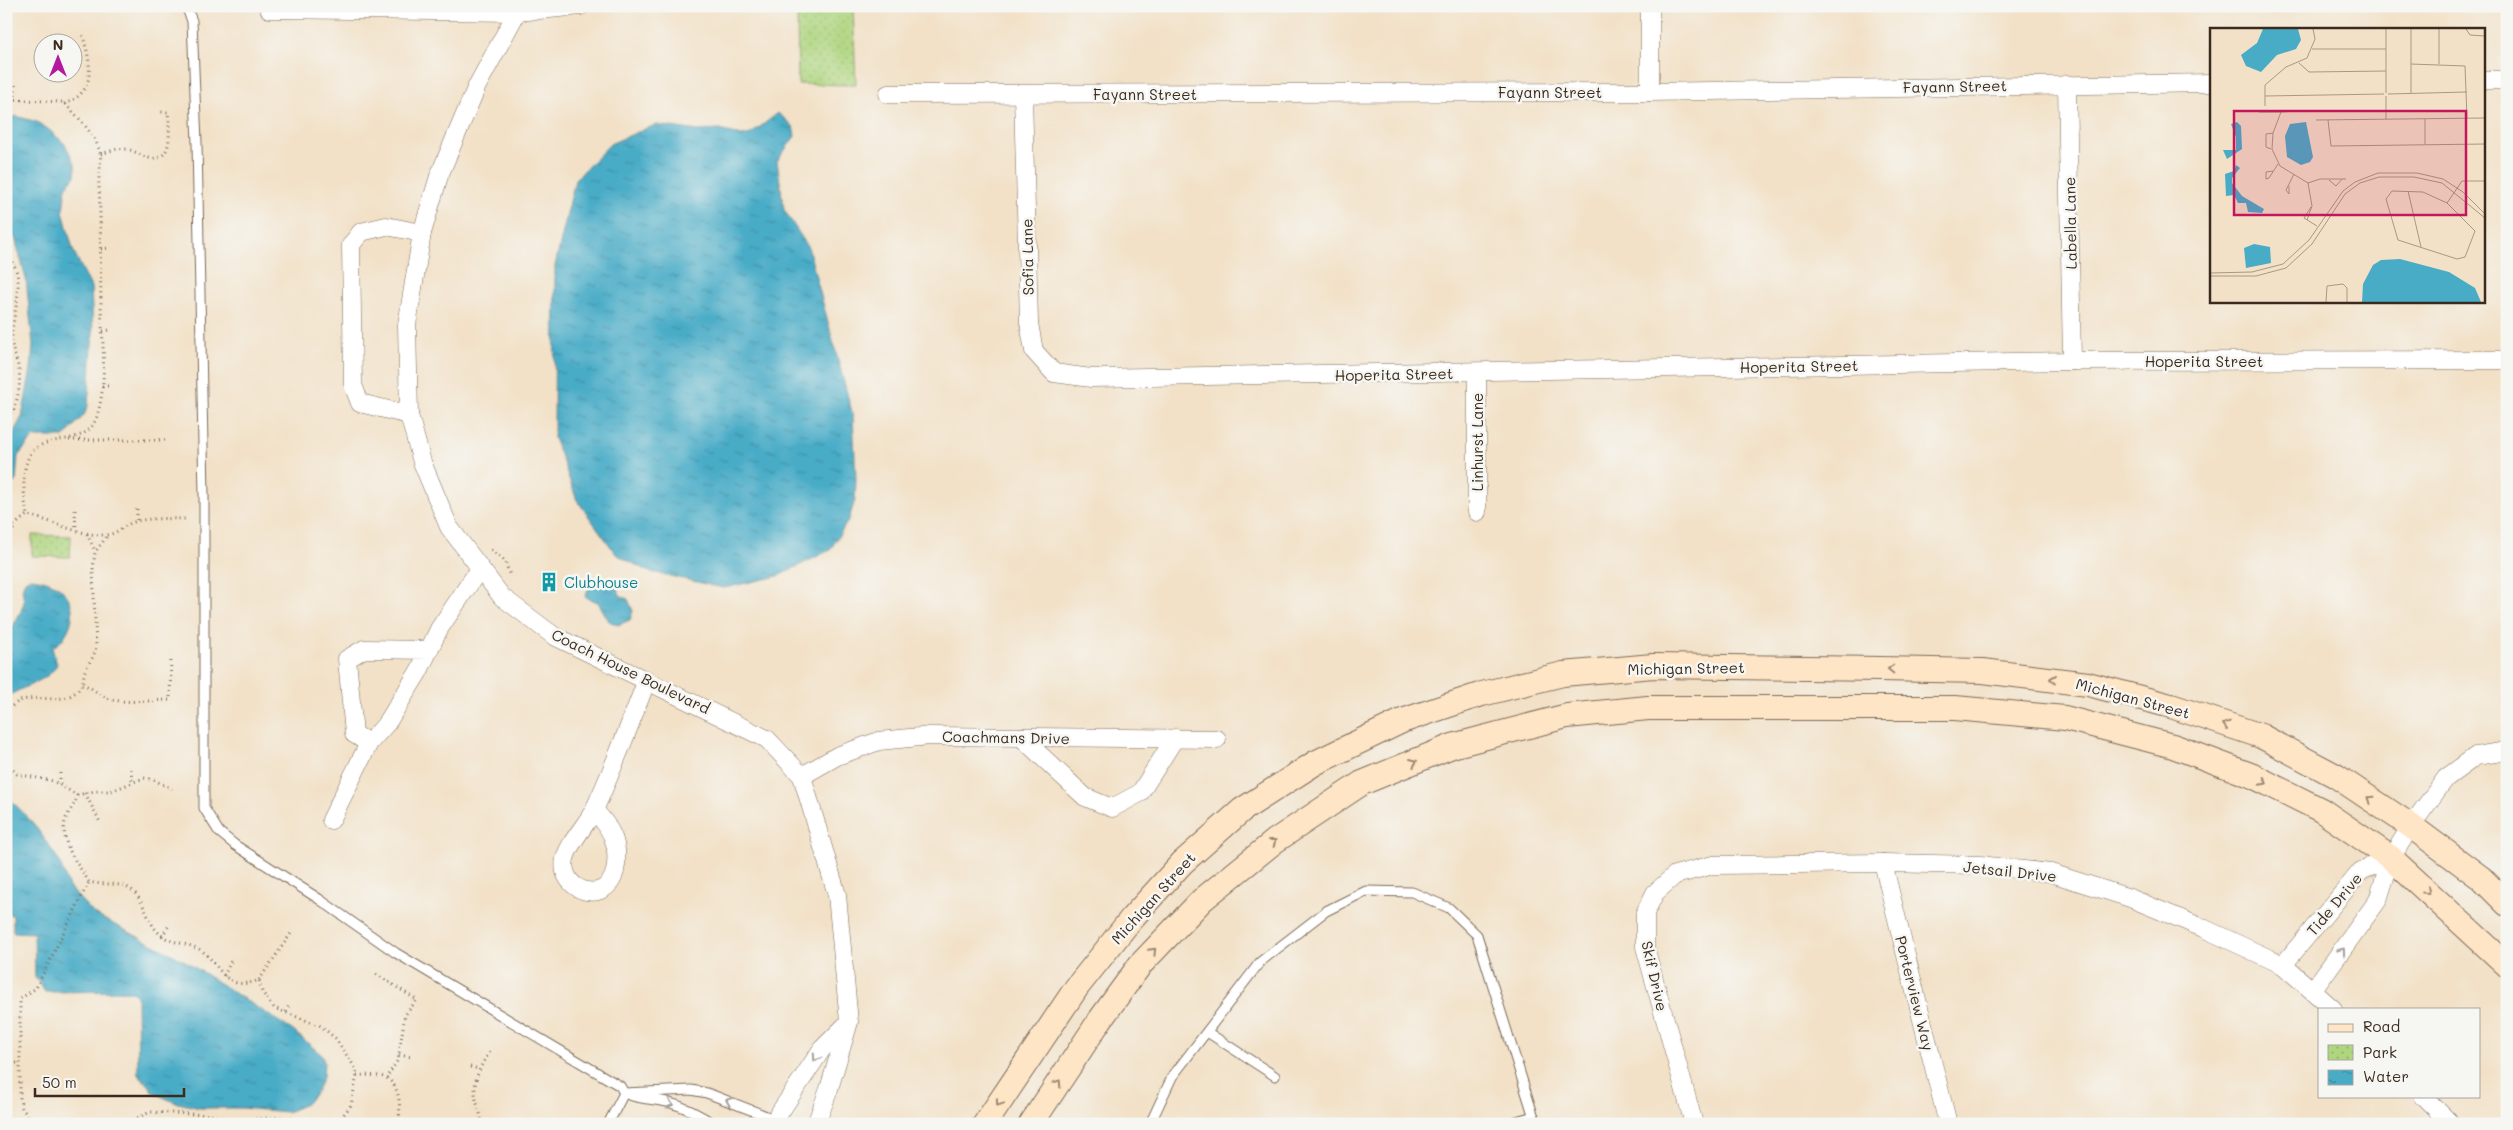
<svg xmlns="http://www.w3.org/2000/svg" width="2513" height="1130" font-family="Mali,sans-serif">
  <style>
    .park { fill: url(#park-dots); stroke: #75804e }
    .water { fill: url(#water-ripples); stroke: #426b72 }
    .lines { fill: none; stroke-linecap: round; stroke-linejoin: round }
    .lane-casing { stroke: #7b6a59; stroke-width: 11 }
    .street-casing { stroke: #7b6a59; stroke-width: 19 }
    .secondary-casing { stroke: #7b6a59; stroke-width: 26 }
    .path { stroke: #7b6a59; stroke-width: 3; stroke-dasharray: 1 4; stroke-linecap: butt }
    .lane { stroke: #fff; stroke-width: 9 }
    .street { stroke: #fff; stroke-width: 18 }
    .secondary { stroke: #fee5c5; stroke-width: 24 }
    .oneway { stroke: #9c8872 }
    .oneway2 { stroke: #a79f9a }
    .labels { text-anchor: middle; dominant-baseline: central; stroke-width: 5; stroke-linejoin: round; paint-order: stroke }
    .street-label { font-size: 15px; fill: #3b2a1e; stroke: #f6f6f2 }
    .culture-label { font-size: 15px; fill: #0d838f; stroke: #f6f6f2; text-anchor: start }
    .inset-road { fill: none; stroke: #a99883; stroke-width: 1 }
    .view { fill: #c2185b; fill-opacity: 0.15; stroke: #c2185b; stroke-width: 2.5 }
    .inset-edge { fill: none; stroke: #3b2a1e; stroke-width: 2.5 }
  </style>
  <defs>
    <pattern id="park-dots" width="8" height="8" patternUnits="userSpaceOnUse" patternTransform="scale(1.25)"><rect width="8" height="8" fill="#afd57f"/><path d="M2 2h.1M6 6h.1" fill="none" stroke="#97b76d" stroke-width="1.8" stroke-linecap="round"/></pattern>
    <pattern id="water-ripples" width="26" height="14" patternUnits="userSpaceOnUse" patternTransform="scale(1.25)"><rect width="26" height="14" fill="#48acc7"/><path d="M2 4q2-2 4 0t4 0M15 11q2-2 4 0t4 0" fill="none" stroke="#3d8ca1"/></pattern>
  </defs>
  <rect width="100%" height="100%" fill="#f6f6f2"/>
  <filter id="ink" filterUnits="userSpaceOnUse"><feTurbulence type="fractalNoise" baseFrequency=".02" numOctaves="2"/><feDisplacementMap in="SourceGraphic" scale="10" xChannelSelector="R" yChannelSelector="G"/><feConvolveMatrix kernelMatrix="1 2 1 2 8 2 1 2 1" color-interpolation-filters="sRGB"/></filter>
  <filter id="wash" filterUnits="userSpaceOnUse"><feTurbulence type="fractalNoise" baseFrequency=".0096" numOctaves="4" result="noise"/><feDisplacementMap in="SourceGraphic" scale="20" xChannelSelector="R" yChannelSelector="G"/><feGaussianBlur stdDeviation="1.12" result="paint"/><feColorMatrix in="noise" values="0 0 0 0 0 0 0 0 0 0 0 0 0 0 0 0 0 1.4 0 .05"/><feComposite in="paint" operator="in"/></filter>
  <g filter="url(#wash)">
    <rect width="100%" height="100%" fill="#f2e1c7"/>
    <g class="park">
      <path d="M797,6H853L856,85L798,84Z"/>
      <path d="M32,535L71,536L70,557L32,556Z"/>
    </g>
    <g class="water">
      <path d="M778,113L793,126L795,136L777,161L784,210L808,247L853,416L856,480L855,500L849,519L830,550L778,576L724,588L647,571L616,554L577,500L554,438L555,266L575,180L610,144L647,128L657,125L698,131L720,130L743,136L751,134Z"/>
      <path d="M16,116L37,122L48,129L65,144L75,164V176L66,187L63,211L73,250L91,287L93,332L88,406L84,415L64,437H34L18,456L16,481L6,490V438L11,437L22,417L31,369L33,345L26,279L15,238L6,223V119Z"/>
      <path d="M30,578C67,580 86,610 61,641C58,644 55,645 52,648L57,664C49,682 21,686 6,698V640L21,611L24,602L22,588L25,581Z"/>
      <path d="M595,584L599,586L605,584L618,589L620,595L628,599L633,611L630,620L618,625L609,621L598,602L585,597L589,587Z"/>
      <path d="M6,795L34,824L58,859L69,887L94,914L185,961L292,1030L322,1055L324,1062L323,1077L317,1091L306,1104L287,1112L242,1108H200L174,1102L152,1092L150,1086L138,1075L137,996L132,991L45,992L35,977L34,933L13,932V915L6,914Z"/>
    </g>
  </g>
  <g filter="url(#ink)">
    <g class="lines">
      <defs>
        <g id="lane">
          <path d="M186,6L192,21L197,143L204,495V808L219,832L235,845L319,899L396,953L620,1086L624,1093L608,1124"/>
          <path d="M1207,1032L1275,1076"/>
          <path d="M624,1093L691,1090L707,1093L774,1119"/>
          <path d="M627,1094C645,1101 654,1098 670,1103C686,1107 700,1115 714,1124"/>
          <path d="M1150,1124L1172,1077L1260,962L1326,911L1366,891L1412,892L1449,908L1477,935L1536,1124"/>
          <path d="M1506,1124L1534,1116"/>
        </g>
        <g id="street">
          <path d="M581,6L517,12L477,86L439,176L422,233L407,325L409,415L422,462L449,527L502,597L554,636L767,739L802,776L837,895L849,1022L829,1089L816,1124"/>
          <path d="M269,9L517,12"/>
          <path d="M2484,80H2507"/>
          <path d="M2067,84L2072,361"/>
          <path d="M1650,92V6"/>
          <path d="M888,94L1650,92L2212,83"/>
          <path d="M1023,95L1029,323L1034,351L1054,373L1091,378L2072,361L2507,360"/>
          <path d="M1477,372V512"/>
          <path d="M409,415L360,403L353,385L351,245L361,232L386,226L422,233"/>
          <path d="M429,650L364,649L347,659L354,734L369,743L387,723L419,671L439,629L480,568"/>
          <path d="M1021,737L1085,797L1112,808L1140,793L1175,738"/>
          <path d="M802,776L837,756L879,741L930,736L1217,739"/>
          <path d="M594,810C612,829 620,845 615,871C607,907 558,891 565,859C568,844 587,824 594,810C614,768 630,723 647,680"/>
          <path d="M331,820L369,743"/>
          <path d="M1883,863L1948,1124"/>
          <path d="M2283,965L2361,871L2391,858"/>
          <path d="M2313,990L2378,900L2391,858L2411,826L2446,778L2476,756L2507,751"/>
          <path d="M2423,1096L2451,1124"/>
          <path d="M772,1124L822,1049L847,1024"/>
          <path d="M1694,1124L1645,947V913L1655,893L1675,875L1713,865L1883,863L1980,865L2051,873L2130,898L2203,928L2283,965L2333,1009"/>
        </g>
        <g id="secondary">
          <path d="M985,1124L1077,987L1132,918L1182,863L1242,810L1315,763L1402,721L1482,694L1563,674L1653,666L1880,669L1983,671L2088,684L2171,706L2261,736L2336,776L2411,826L2481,878L2507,904"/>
          <path d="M1031,1124L1100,1020L1140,965L1202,900L1275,841L1362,783L1452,746L1567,716L1648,708H1955L2065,718L2173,746L2253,776L2321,810L2391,858L2507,965"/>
        </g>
      </defs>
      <use href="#lane" class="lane-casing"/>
      <use href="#street" class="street-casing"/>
      <use href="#secondary" class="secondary-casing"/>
      <g class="path">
        <path d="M15,85V99"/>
        <path d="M6,99L62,102C75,112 96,136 100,152C102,162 98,176 99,186C101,225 100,264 101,303C102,341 108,380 97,416C81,465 8,404 27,515C54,521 79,536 106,535C117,534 124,525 134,522C150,517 171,519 188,519"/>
        <path d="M64,104C98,92 91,61 82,34"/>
        <path d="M101,154C108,152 116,148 124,149C133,149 140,156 149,158C175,162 169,127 168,112H158"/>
        <path d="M101,249L109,248"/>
        <path d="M6,254C30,277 11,313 12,340C12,351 17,360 19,370C21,384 18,399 13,412L6,416"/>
        <path d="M103,331L110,330"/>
        <path d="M102,386H110"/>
        <path d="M69,440H169"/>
        <path d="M137,509V521"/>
        <path d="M75,510L76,530"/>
        <path d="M6,532L27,515"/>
        <path d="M87,534L95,551"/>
        <path d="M6,543L14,528"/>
        <path d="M491,550L505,561L510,576"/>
        <path d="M82,684C92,687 99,695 110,699C127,704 151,700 170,700L171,658"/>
        <path d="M6,714C24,682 63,714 81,686C84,682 83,676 85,671C89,662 94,658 96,647L93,569L95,552L108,535"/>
        <path d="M6,763L17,774L53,781L77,795C76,805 68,811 65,821C60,844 78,864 89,882C104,886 121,881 133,891C144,901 147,920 157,931C168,944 185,942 199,949C221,962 222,994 259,980L262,992L274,1008L321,1026L335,1038L356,1069L357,1075L351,1105L341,1118L328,1124"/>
        <path d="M131,769L132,781"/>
        <path d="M60,784V769"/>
        <path d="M85,793L100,822"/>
        <path d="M77,795L95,791H111L144,778L154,780L172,789"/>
        <path d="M162,936L170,924"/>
        <path d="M376,974L417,1000L405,1015L398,1060L386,1078"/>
        <path d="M224,976L231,961"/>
        <path d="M259,980L292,932"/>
        <path d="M286,1012L290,1003"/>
        <path d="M399,1055L412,1057"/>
        <path d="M6,1063H20"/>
        <path d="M470,1067L479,1069"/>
        <path d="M357,1075C367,1076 380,1074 388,1079C401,1088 401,1111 398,1124"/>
        <path d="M337,1120L350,1124"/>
        <path d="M34,1124L22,1108L20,1101V999L36,988L89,882"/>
        <path d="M130,1124L133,1120L150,1112L210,1115L240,1120L282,1117L291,1118L302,1124"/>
        <path d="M481,1124C482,1115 478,1108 476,1100C472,1081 480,1065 491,1051"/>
      </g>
      <use href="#lane" class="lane"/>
      <use href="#street" class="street"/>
      <use href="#secondary" class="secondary"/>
    </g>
    <defs><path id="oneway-chevron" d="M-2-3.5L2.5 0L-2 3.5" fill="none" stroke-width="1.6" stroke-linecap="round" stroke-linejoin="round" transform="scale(1.25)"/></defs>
    <g class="oneway">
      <use href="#oneway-chevron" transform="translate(1891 669) rotate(-179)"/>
      <use href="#oneway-chevron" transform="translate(2053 679) rotate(-173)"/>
      <use href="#oneway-chevron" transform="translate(2226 725) rotate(-162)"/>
      <use href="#oneway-chevron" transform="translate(1414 762) rotate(-23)"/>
      <use href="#oneway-chevron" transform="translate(2264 782) rotate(27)"/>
      <use href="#oneway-chevron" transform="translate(2370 799) rotate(-146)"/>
      <use href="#oneway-chevron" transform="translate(1273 842) rotate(-37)"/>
      <use href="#oneway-chevron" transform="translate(2427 891) rotate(42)"/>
      <use href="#oneway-chevron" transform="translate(1153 951) rotate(-46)"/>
      <use href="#oneway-chevron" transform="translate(1058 1083) rotate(-57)"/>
      <use href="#oneway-chevron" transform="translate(999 1103) rotate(124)"/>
    </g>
    <g class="oneway2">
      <use href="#oneway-chevron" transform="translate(2342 951) rotate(-54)"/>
      <use href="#oneway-chevron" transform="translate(816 1058) rotate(124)"/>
      <use href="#oneway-chevron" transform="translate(729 1101) rotate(-158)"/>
      <use href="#oneway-chevron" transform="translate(670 1104) rotate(15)"/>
    </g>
  </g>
  <defs>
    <symbol id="building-bare" viewBox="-9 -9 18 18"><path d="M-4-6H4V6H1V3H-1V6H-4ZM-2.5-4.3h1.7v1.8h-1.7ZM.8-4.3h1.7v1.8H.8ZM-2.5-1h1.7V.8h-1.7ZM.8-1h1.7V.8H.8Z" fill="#0f9aa8" stroke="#f6f6f2" stroke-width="2.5" paint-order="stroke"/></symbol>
  </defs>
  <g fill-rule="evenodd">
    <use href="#building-bare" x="535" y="568" width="28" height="28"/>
  </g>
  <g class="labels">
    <g class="street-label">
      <text transform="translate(1955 86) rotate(-1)">Fayann Street</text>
      <text x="1550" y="92">Fayann Street</text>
      <text x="1145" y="94">Fayann Street</text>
      <text transform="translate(2070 223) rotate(-91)">Labella Lane</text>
      <text transform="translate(1027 257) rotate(-91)">Sofia Lane</text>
      <text x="2204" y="361">Hoperita Street</text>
      <text transform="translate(1799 366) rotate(-1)">Hoperita Street</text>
      <text transform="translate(1394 374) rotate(-1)">Hoperita Street</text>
      <text transform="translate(1477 442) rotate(-90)">Linhurst Lane</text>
      <text transform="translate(1686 668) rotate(-1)">Michigan Street</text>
      <text transform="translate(631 671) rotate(26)">Coach House Boulevard</text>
      <text transform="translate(2133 698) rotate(15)">Michigan Street</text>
      <text transform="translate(1006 737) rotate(1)">Coachmans Drive</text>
      <text transform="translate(2010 871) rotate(6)">Jetsail Drive</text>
      <text transform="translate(1153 898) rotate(-48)">Michigan Street</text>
      <text transform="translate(2334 904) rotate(-50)">Tide Drive</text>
      <text transform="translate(1655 976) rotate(77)">Skif Drive</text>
      <text transform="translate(1915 993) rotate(76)">Porterview Way</text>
    </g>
    <g class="culture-label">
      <text x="564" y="582">Clubhouse</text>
    </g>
  </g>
  <g transform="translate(2210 28)">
    <rect width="275" height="275" fill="#f2e1c7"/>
    <path d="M53,1H88L91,12L86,21L67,27L51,44L36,38L31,27L47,15ZM27,94L31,98L32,121L17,131L13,122H26V109L21,96ZM96,94L103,129L100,134L91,137L77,129L75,108L80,96ZM26,137L30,140L22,150V155L32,168L54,181L52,185L38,184L36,175H28L24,167L16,168L15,146L24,143ZM44,216L60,219L61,235L36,240L34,220ZM190,231L239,244L265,260L271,274H152L153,256L163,237L171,232Z" fill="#48acc7"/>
    <path class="inset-road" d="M176,1V65M201,1V65M229,1V36M256,1L260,7L275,8M102,21H176M89,35L99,44L176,43M201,36L255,38L257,90M178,66L257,64M55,68L174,66M55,78V57L76,39L97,30L105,11L103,1M88,83L71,84L63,105L62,121L70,138L98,155L102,178L97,192M49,84H71M176,91V68M215,91V116M106,92L275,90M118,92L121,118L275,116M61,121L56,119V106L63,105M63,143L56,144V151L59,150L68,136M119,152L126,158L132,151M98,155L110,151H136M79,158V166L76,162L84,146M182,163L213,164L237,175L265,203L255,229L247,231L188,212L176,171ZM198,163L211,219M237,175L252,153H275M101,179L94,190L107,198M0,245L42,244L73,236L99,212L133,163L145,154L168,145H207L233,151L253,164L275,186M0,248H46L76,240L102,216L135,166L150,155L169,149H204L232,155L275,190M116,274L117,258L133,256L137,260V274"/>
    <path class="view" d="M24,83H256V187H24Z"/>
    <rect width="275" height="275" class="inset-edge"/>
  </g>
  <rect width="2513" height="1130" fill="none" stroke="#f6f6f2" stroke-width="25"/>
  <rect x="2318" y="1008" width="162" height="90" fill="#f6f6f2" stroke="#aba49d"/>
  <rect x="2328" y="1024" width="25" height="8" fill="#fee5c5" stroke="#aba49d"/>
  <text x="2363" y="1032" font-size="15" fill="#3b2a1e">Road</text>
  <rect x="2328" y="1045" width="25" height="15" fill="url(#park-dots)" stroke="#aba49d"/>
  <text x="2363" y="1058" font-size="15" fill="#3b2a1e">Park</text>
  <rect x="2328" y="1070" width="25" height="15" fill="url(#water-ripples)" stroke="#aba49d"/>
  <text x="2363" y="1082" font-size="15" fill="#3b2a1e">Water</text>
  <g transform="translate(58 58)"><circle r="24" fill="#f6f6f2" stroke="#aba49d"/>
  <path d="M0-4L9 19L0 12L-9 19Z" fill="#b5179e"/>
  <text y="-8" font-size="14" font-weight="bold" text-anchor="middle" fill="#3b2a1e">N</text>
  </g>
  <path d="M35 1088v8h149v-8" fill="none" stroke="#3b2a1e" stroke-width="2.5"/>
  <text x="42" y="1088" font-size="15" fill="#3b2a1e" stroke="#f6f6f2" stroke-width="4" paint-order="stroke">50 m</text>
</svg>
